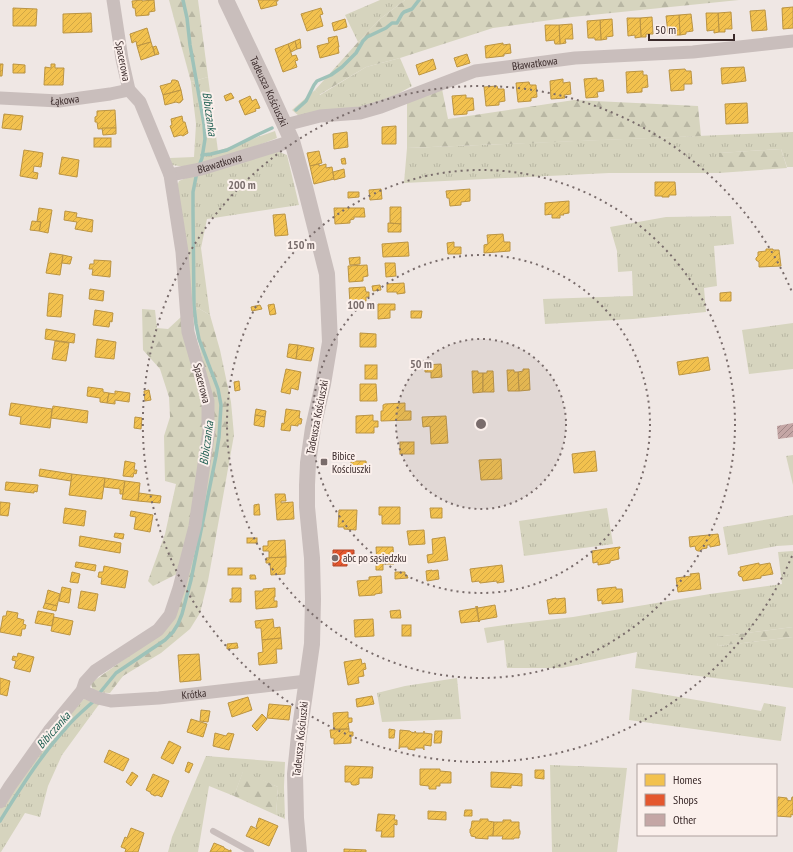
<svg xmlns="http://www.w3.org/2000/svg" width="793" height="852" font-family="'PT Sans Narrow',sans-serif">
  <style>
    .grass { fill: url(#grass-tufts) }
    .forest { fill: url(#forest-firs) }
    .homes { fill: url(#homes-hatch); stroke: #bb9443 }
    .shops { fill: url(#shops-hatch); stroke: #b14a2d }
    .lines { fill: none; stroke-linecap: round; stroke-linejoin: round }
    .stream { stroke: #9ec2b9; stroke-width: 3.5 }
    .building { fill: url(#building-hatch) }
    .service { stroke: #c9bebc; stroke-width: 6 }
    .minor { stroke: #c9bebc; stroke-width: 13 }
    .tertiary { stroke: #c9bebc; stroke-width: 16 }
    .ring { fill: none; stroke: #796c6b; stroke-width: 2; stroke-dasharray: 2 4 }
    .poi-dot { fill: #796c6b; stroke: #fbf0ec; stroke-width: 1.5 }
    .labels { text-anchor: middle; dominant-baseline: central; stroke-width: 4; stroke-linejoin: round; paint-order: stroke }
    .street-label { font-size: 11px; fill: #3a2a2a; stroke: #fbf0ec }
    .poi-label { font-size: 11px; fill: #3a2a2a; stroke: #fbf0ec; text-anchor: start }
    .water-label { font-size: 12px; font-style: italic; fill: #1d5e51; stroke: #fbf0ec }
    .centre { fill: #796c6b; stroke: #fbf0ec; stroke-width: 2 }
    .ring-label { font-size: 12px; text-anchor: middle; font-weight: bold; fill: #796c6b; stroke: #fbf0ec; stroke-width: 4; stroke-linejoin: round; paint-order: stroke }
  </style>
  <defs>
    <pattern id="grass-tufts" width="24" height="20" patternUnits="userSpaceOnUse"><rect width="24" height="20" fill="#d6d4be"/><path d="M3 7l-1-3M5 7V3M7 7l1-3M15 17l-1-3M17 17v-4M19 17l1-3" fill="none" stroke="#b8b6a3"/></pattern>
    <pattern id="forest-firs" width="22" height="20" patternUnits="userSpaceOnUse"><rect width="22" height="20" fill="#d6d4be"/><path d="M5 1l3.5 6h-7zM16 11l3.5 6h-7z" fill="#b8b6a3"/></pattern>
    <pattern id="homes-hatch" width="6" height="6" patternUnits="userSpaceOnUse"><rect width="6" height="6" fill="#f2c14e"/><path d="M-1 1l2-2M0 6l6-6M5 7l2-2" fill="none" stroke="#d0a644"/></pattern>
    <pattern id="shops-hatch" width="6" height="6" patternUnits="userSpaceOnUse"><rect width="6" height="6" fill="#e4572e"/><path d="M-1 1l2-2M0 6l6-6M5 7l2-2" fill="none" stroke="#ba4827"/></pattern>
    <pattern id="building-hatch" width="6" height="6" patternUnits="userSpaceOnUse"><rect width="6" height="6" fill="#c4a6a5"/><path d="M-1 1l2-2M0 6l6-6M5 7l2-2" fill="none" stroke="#a08787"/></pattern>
  </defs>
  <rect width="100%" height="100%" fill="#efe7e4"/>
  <g class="grass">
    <path d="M380,0H405L380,19L358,42L345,15Z"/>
    <path d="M400,58L412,86L378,105L299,116L292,110L315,90L320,95L366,67Z"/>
    <path d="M208,77L218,151L275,131L277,138L219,161L192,168L172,165L170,158L194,157L196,124L191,82Z"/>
    <path d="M793,132V167H787L781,149L720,153L719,173H609L404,183L407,148Z"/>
    <path d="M277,151L287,155L299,205L207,219L201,248L210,315L198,308L192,313L175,191L179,181L195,174Z"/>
    <path d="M731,216L734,244L714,246L717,286L704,288L706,312L633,319L545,324L543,299L633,296L632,271L618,272L617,251L610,227L666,217Z"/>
    <path d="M793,323V369L749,374L742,330Z"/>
    <path d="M793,455V485L786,456Z"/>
    <path d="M607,508L613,544L524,556L519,521Z"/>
    <path d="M793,515V545L777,546L728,555L723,527Z"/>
    <path d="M793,551V627L716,637L718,646L793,637V688L635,668L637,652L562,668H507L504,640L487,643L484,628L512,624L573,617L710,594L782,584L778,552Z"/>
    <path d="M457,678L461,719L382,722L377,693L405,686Z"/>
    <path d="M632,689L761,711L764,703L786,707L781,741L629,720Z"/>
    <path d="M84,699L100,703L62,755L48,786L40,817L25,813L1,852H0V809L13,787L53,733Z"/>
    <path d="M206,756L285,762L284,787L285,819L276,815L278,787L243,772L234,796L209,786L198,852H168L172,837Z"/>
    <path d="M550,765L627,768L617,852H552Z"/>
  </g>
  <g class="forest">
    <path d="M169,0H198L208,77L191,82Z"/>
    <path d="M405,0H739L572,17L493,28L400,58L366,67L319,95L315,90L358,42L380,19Z"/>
    <path d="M442,89L448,119L574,100L698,106L701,136L407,148V102Z"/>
    <path d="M781,149L787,168L719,173V153Z"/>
    <path d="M198,308L210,315L220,350L231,402L234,435L208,581L200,613L190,629L161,653L123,676L110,693L93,692L91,683L164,631L183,587L209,389L192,313Z"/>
    <path d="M142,309L155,310L157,328L168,329L181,317L203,401L206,434L190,522L179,573L153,586L148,581L165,534L176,484L165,481L164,436L170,417L169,397L160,369L143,350Z"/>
    <path d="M793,627V637L718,646L715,637Z"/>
    <path d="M243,771L278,787L276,815L234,796Z"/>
  </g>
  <g class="homes">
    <path d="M142,0V1L154,0L155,11L149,12V15L136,16L135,8H133L132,1Z"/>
    <path d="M258,0H278V1H276L277,5L261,9Z"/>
    <path d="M793,7V28L783,29L782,8Z"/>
    <path d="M13,8L37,9L36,26H13Z"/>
    <path d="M321,8L323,14L320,15L323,26L307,31L301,14Z"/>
    <path d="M765,10L767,30L752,31L750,11Z"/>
    <path d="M731,12L732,29H725V32H719L718,13Z"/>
    <path d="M91,13L92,32L63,33V14Z"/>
    <path d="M706,13H718L719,32L714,33V30L707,31Z"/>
    <path d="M691,14L693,31L686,32V34L680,35L679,15Z"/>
    <path d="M679,15L680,35H675L674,33H668L666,16Z"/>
    <path d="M652,17L653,34H646V37H641L640,18Z"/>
    <path d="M627,18H640L641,37L635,38V35L628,36Z"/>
    <path d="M345,19L347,27L334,31L332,23Z"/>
    <path d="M612,19L613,36L606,37L607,39L601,40L600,20Z"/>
    <path d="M600,20L601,40H595V38H588L587,21Z"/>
    <path d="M572,24L573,39H565L566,43L560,44L559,25Z"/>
    <path d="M545,25H559L560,44H555L554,40L546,41Z"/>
    <path d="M147,28L151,42L137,46L136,41L132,43L130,34Z"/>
    <path d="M337,36L339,47H338L339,53L320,58L317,46L329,43L328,38Z"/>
    <path d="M300,39L301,48L297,49L295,41Z"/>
    <path d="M295,41L297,49L291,52L288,44Z"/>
    <path d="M151,42L155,55L141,60L137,46Z"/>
    <path d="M503,43V45L510,44L511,53L504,54V56L486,58L485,46Z"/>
    <path d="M288,44L292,56L296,55L298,60L295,61L297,67L283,72L275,49Z"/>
    <path d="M156,46L159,54L155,55L153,47Z"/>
    <path d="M467,54L470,63L457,67L454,58Z"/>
    <path d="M433,59L436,69L419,75L416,65Z"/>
    <path d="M0,64H3L2,76H0Z"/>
    <path d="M13,64L25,65V73H13Z"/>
    <path d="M51,64H55V68H64L63,85H44L45,67L51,68Z"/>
    <path d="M744,67L746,81L722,84L721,68Z"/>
    <path d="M685,69L686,71H691L692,84H684V90L671,91L669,70Z"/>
    <path d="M643,71V75H647L648,87L642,88V92L627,93L626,72Z"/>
    <path d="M597,78V80H603L604,91L597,92L598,97L586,98L584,79Z"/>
    <path d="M563,79V83L570,82L571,94L564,95L565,98L551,99L550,81Z"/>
    <path d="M172,80H175L178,81L181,90L163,95L160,86L171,83Z"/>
    <path d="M529,82L530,85H536L537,97L531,98V101L518,102L516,83Z"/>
    <path d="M497,86L498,89H504L505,101L499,102V105L486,106L484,87Z"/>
    <path d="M181,90L183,100H182L181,102L179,103L176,102L165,105L163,95Z"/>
    <path d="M231,93L234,98L226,101L224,96Z"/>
    <path d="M466,95V98H473L474,110L467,111V114L454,115L452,96Z"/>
    <path d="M250,96L252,101L256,99L260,108L255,109L256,111L245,115L239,101Z"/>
    <path d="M747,103L748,123L726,124L725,104Z"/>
    <path d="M115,110L116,128L98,129L97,122H95V117L97,116V111Z"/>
    <path d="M4,114L23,116L21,130L2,128Z"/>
    <path d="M182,116L183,122H185L188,133L183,136L181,135L174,137L170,126L172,125L171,119Z"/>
    <path d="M396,126V144H382V127Z"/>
    <path d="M102,128H116V134L103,135Z"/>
    <path d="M347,132L348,147L334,149L333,134Z"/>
    <rect x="94" y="138" width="17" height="9"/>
    <path d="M24,150L43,153L41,167L34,166L33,172L38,173L37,179L20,176Z"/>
    <path d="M319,151L322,163L310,166L307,153Z"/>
    <path d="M62,157L79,160L77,177L59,174Z"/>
    <path d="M345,158L346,164H342L341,159Z"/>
    <path d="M319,164V166L326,164V168L332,167L334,179L314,184L310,166Z"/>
    <path d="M344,169L345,177L334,180L333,172Z"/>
    <path d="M655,182H675L676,195H669V197H662V196H655Z"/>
    <path d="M381,189L382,199L370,200L369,190Z"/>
    <path d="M470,189V201L461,202V205L450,206L449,198H447L446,191Z"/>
    <path d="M348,192H359V197L348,198Z"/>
    <path d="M569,201V213L563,214L564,215H560V218H552V214L545,215V203Z"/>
    <path d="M390,207H401V224L390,223Z"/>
    <path d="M39,208L52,210L48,233L39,231L41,222L37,221Z"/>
    <path d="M334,208H364L365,217H354V219L350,220V223L335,224Z"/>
    <path d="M65,211L77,213L76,217L93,220L92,232L75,229L77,222L64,220Z"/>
    <path d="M285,214L288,235L275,236L273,215Z"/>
    <path d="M32,221L41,222L39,231L30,230Z"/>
    <path d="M388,223L401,224V232H388Z"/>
    <path d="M503,234L504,242H510V251L484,253V245L488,244L487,235Z"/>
    <path d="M408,242L409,256L383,257L382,244Z"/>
    <path d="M454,242V247H461V254H448L447,243Z"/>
    <path d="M766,249H773V250H779L781,266L759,267V262L756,260V258L758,256V252L766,251Z"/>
    <path d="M50,253L63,255L60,275L46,273Z"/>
    <path d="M63,255L72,257L70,264L62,263Z"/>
    <path d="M360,257V264L350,265L349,258Z"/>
    <path d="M94,260L111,261L110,277L92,275L93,269H89L90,264H94Z"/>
    <path d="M385,263H395L396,276L386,277Z"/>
    <path d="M367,265L368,276L363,277V281L349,282L348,266Z"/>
    <path d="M404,283L405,293L397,294V292H387V284Z"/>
    <path d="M380,285L381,290L373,291L372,286Z"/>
    <path d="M365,287L366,292H369V297H366V302L350,304L349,288Z"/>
    <path d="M90,289L104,291L103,301L89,299Z"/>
    <path d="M731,292V301H720V293Z"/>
    <path d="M49,293L63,295L61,317L47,316Z"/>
    <path d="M274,304L276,314L270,315L268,305Z"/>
    <path d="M378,304H395V310H390V318L378,319Z"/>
    <path d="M260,305L262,309L252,311L251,307Z"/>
    <path d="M95,310L113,313L112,322L110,321L109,327L93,325Z"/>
    <path d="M411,311H422L421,318H411Z"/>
    <path d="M46,329L75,334L74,343L45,339Z"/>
    <path d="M360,333L376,334V347H360Z"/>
    <path d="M97,339L116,342L114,359L95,357Z"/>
    <path d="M55,341L69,343L66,361L52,359Z"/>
    <path d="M289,344L298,345L296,359L287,357Z"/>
    <path d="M298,345L314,348L311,361L296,359Z"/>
    <path d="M708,357L710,370L679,375L677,362Z"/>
    <path d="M441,364L442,377L431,378V372H425V365Z"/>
    <rect x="365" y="365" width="12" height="14"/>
    <path d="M286,369L301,372L298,390L291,388L290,394L281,392Z"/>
    <path d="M523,369H529L530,390L519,391L518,372L523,371Z"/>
    <path d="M507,370H514V372H518L519,391H508Z"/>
    <path d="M472,371H478V373H483V392L473,393Z"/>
    <path d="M487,371H493L494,392H483V373H487Z"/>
    <path d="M239,381L240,390L235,391L234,382Z"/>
    <path d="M360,384H376L377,401H360Z"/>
    <path d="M88,387L103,389V392L109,393L107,403L100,402V398L87,396Z"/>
    <path d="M149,390L151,400L145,401L144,391Z"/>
    <path d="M115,391L130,393L129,402L115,400V404L107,403L109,393L115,394Z"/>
    <path d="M11,403L52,409L50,428L20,424L21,417L9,415Z"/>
    <path d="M405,403V411H411V420L381,421V411H383V405L385,404Z"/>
    <path d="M53,406L88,411L87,423L51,418Z"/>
    <path d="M256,409L266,411L265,417L255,415Z"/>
    <path d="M286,409L300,411L299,418L302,419L301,424H298V426L291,425L290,431L281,430L282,423L284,424Z"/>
    <path d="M255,415L265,417L264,427L254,425Z"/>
    <path d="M373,415V421H378V427H374V433H356V416Z"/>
    <path d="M446,416L448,443L431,444L430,426L423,427L422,417Z"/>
    <path d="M135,417L142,418L141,429L134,428Z"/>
    <rect x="400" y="442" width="14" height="12"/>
    <path d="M595,451L597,471L574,473L572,454Z"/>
    <path d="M501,459L502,479L481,480L479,460Z"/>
    <path d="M125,461L135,463L134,470H137L136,474L134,473L133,477L123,476Z"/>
    <path d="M351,461H366L367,473H351Z"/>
    <path d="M40,469L72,474L71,481L39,476Z"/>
    <path d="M72,474L105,478L102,499L69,495Z"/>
    <path d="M105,478L125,481L123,494H120V489L104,487Z"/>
    <path d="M125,481L140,483L138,501L122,499Z"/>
    <path d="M6,482L38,485L37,492L34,491V493L5,490Z"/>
    <path d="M139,493L161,496L160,503L138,501Z"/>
    <path d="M275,494H285L286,501H281V503L293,502L294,519L277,520Z"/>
    <path d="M0,502L10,503L8,516L0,515Z"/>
    <path d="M259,504L260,515H254V505Z"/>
    <path d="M379,507H400V524H382V515H379Z"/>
    <path d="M65,508L86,511L84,526L63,523Z"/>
    <path d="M430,508H442V518H431Z"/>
    <path d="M339,510H357L356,530L344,529V527H338Z"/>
    <path d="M131,511L153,515L150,532L134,529L136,517L130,516Z"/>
    <path d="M424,530L425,544L409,545L407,531Z"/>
    <path d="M115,533L124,534L123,539L114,537Z"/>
    <path d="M718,534L720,545L710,547V545H707V548L702,549L700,551H698L696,550L695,546L690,547L689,537Z"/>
    <path d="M80,536L121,543L120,553L79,546Z"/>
    <path d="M445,537L448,560L428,563L427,555L433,554L432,539Z"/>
    <rect x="247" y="538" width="10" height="5"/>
    <path d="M285,540L286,557L269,558V551H263V546H268V541Z"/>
    <path d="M376,547H393L394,564H383V570H376V564H377Z"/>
    <path d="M620,547V548L618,549L619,559L610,561V563L598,565V562L593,563L592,551Z"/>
    <path d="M286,557V567H285V574L271,575L270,563H266V558Z"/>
    <path d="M76,562L96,565L95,571L75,567Z"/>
    <path d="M759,563V565L770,563L773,574L761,576V578L743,581L742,577L739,576L738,573L739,571H741L740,567Z"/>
    <path d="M502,565L504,582L497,583V581L480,583L479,581L472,582L470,569Z"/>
    <path d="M104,566L128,571L125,588L101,584L102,578L98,577L99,572H103Z"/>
    <rect x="228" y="568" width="14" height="7"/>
    <path d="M432,570V571L438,570L439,579L427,581L426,571Z"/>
    <path d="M72,572L80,574L78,583L70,582Z"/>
    <path d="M395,572H405V575H407L408,578L395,579Z"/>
    <path d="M699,573L701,589L678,592L676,578L691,576L690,574Z"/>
    <path d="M250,575H255L256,579H250Z"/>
    <path d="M381,576L382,593L375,594V595L359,596L357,581L369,580V577Z"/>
    <path d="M62,587L71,589L69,603L59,601Z"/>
    <path d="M616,587V589H622L623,602L602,604V600L598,601L597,589Z"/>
    <path d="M232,588H241V602H230V599H232Z"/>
    <path d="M275,588V597H274V601H277V607L256,609L255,591H263V589Z"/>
    <path d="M48,590L60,594L57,606L45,603Z"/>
    <path d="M81,591L98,594L95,611L78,608Z"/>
    <path d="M556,598V599L565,598L566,613L549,614L547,600Z"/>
    <path d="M45,603L57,606L56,611L43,608Z"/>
    <path d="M495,605L497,617L480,620L479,622L477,606L478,608Z"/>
    <path d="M476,606L479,622L478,621L461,623L459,611L476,608Z"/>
    <path d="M400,610L401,618H391L390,611Z"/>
    <path d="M7,611L18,613L17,618L24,620L23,624L26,625L25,629H22L21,636L0,632L3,616H6Z"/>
    <path d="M38,611L54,614L52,626L35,623Z"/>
    <path d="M54,617L73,621L70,635L51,631Z"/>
    <path d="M273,619L274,628L280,627L281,638L262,640L261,628H256L255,621Z"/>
    <path d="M373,619L374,636L355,637L354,620Z"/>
    <rect x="402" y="625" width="9" height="11"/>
    <path d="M281,638L282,649H276L277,663L259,665L258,653L263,652L262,640Z"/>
    <path d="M237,643L238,648L227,649V644Z"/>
    <path d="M18,653L34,657L30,672L14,668L16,661L12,660L13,656L17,657Z"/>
    <path d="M199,654L201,680L180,682L178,655Z"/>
    <path d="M361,659L362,664L365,663L366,669L363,670L364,676L358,677L359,683L348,685L344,662Z"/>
    <path d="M0,678L10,681L7,696L0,694Z"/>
    <path d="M372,696L374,704L357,707L356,699Z"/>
    <path d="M248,697L252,710L232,717L228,703Z"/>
    <path d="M269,704L291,706L289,720L267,718Z"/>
    <path d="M201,710L210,711L208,722L200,721Z"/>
    <path d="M348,712V718H352V722L348,723L349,729H334L333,713Z"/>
    <path d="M262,714L267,719L257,731L252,726Z"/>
    <path d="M191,719L207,724L203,737L187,732Z"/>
    <path d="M349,729V732H353V736H351V743L334,744V738H331L330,730Z"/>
    <path d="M389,729L395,730L394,738H389Z"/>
    <path d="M400,730L410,731L411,732L415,733V731L416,733H424V731V733L432,734L431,746L424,745V750L423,748H415V750L408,749V747H400L399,749Z"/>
    <path d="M435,731H442L441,743H434Z"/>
    <path d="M215,733L226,736L228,733L234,734L229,750L213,746Z"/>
    <path d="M169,741L181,747L173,764L161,758Z"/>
    <path d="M109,750L129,759L123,771L104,762Z"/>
    <path d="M188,762L193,764L189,773L185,771Z"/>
    <path d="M345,766L373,767L372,778H359V784L356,785H353L351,784V782H345Z"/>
    <path d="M420,769H440V771L451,772V783H440V786H436V789H429V786L420,785Z"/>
    <path d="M535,770H544V779L535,778Z"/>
    <path d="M132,772L138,776L131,786L126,782Z"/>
    <path d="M491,772L522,774V786L511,785V788L491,787Z"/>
    <path d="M153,774L169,781L162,797L157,795L155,796L151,794L150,792L146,790Z"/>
    <path d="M778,797L787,798V800L791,801L792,797H793V815L791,814V817L776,816Z"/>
    <path d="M465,810H472V816H464Z"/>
    <path d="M428,811L446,812V820L428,819Z"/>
    <path d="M378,814L395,815L394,820H397V825L394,824V837H381L382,831H376Z"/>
    <path d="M259,818L278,826L269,846L246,836L251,826L257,829V827H256Z"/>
    <path d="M480,819H488V821L494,822L493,836H488V839L475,838L476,837L471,836V834L470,833V829L471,828L472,821H480Z"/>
    <path d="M503,820H511V822H519V829L520,831V834L519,836V838H514V839H502L503,836H493L494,822H503Z"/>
    <path d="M131,828L144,833L138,852H125L126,849L121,847L125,837L127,838Z"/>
    <path d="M214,843L224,847V848L230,851V850H231V852H210Z"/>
    <path d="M344,849L366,850V852H344Z"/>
  </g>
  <path class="shops" d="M333,550H354V558H347V566H333Z"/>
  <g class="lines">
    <g class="stream">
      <path d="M183,0L187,18L190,45L204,124L205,139L202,158L199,166"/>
      <path d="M296,110L306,101L314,85L317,81L331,75L342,67L356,53L363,41L367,37L386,28L392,23H397L402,14L404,12L412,9L419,0"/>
      <path d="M202,155L211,154L227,150L259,134L272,128"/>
      <path d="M98,695L116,673L165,640L173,632L178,624L182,614L191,580L216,456L219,437L221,405L218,389L199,339L196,324L194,306L193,211V192L197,172"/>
      <path d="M0,821C20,789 40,756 66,728C74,718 85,709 95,700"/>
    </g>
  </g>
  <path class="building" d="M793,423V437L778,439L777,426Z"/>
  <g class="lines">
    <path class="service" d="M213,831L251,852"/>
    <g class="minor">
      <path id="s1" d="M0,98L59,101L110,94L129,90"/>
      <path id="s2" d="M285,125L320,116L360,113L381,107L475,71L575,58L693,52L793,41"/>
      <path id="s3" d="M170,175L201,169L292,141"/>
      <path id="s4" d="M82,691L98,698L111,701L159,698L307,681"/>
      <path d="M0,802L10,786L49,731L82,691L85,682L95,671L158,630L170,615L179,588L195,526L209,430L208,424V401L188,332L182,252L170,175L140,102L129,90L122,59L113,0"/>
    </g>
    <path class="tertiary" id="s5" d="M226,0L265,82L292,141L305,187L327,274L330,342L323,384L313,428L308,463L307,485V507L312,558L313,599L312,644L299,735L295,774L296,818L299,852"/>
  </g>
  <circle cx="481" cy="424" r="85" fill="#796c6b" fill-opacity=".12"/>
  <g class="ring">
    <circle cx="481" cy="424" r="85"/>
    <circle cx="481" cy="424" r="169"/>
    <circle cx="481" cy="424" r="254"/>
    <path d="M792 556A338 338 0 1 1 792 292"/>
  </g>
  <g class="poi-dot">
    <rect x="320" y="458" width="8" height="8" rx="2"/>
    <circle cx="335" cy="558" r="4"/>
  </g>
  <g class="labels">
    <g class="street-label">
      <text transform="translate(123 61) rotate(79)">Spacerowa</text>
      <text stroke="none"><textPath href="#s2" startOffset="259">Bławatkowa</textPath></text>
      <text stroke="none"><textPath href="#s5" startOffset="101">Tadeusza Kościuszki</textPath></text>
      <text stroke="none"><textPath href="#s1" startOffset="65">Łąkowa</textPath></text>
      <text stroke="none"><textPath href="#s3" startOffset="51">Bławatkowa</textPath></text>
      <text transform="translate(202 383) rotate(76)">Spacerowa</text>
      <text transform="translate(317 417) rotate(-79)">Tadeusza Kościuszki</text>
      <text stroke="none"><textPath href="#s4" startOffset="114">Krótka</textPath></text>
      <text transform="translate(300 739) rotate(-84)">Tadeusza Kościuszki</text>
    </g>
    <g class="poi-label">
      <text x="332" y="456">Bibice<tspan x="332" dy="13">Kościuszki</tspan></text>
      <text x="343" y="558">abc po sąsiedzku</text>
    </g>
    <g class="water-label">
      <text transform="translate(210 114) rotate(82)">Bibiczanka</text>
      <text transform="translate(206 443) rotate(-82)">Bibiczanka</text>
      <text transform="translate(53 730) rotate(-49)">Bibiczanka</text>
    </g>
  </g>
  <circle cx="481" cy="424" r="6" class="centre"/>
  <g class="ring-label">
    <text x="242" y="189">200 m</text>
    <text x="301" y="249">150 m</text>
    <text x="361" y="309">100 m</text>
    <text x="421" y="368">50 m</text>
  </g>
  <rect x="637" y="764" width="140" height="72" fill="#fbf0ec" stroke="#aea19e"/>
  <rect x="645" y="774" width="20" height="12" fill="#f2c14e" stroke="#aea19e"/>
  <text x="673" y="784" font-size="12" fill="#3a2a2a">Homes</text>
  <rect x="645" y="794" width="20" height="12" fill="#e4572e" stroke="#aea19e"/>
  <text x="673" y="804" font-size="12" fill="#3a2a2a">Shops</text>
  <rect x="645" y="814" width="20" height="12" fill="#c4a6a5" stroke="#aea19e"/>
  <text x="673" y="824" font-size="12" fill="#3a2a2a">Other</text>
  <path d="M649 34v6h85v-6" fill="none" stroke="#3a2a2a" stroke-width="2"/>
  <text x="655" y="34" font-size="12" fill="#3a2a2a" stroke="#fbf0ec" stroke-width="3" paint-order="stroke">50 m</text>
</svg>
